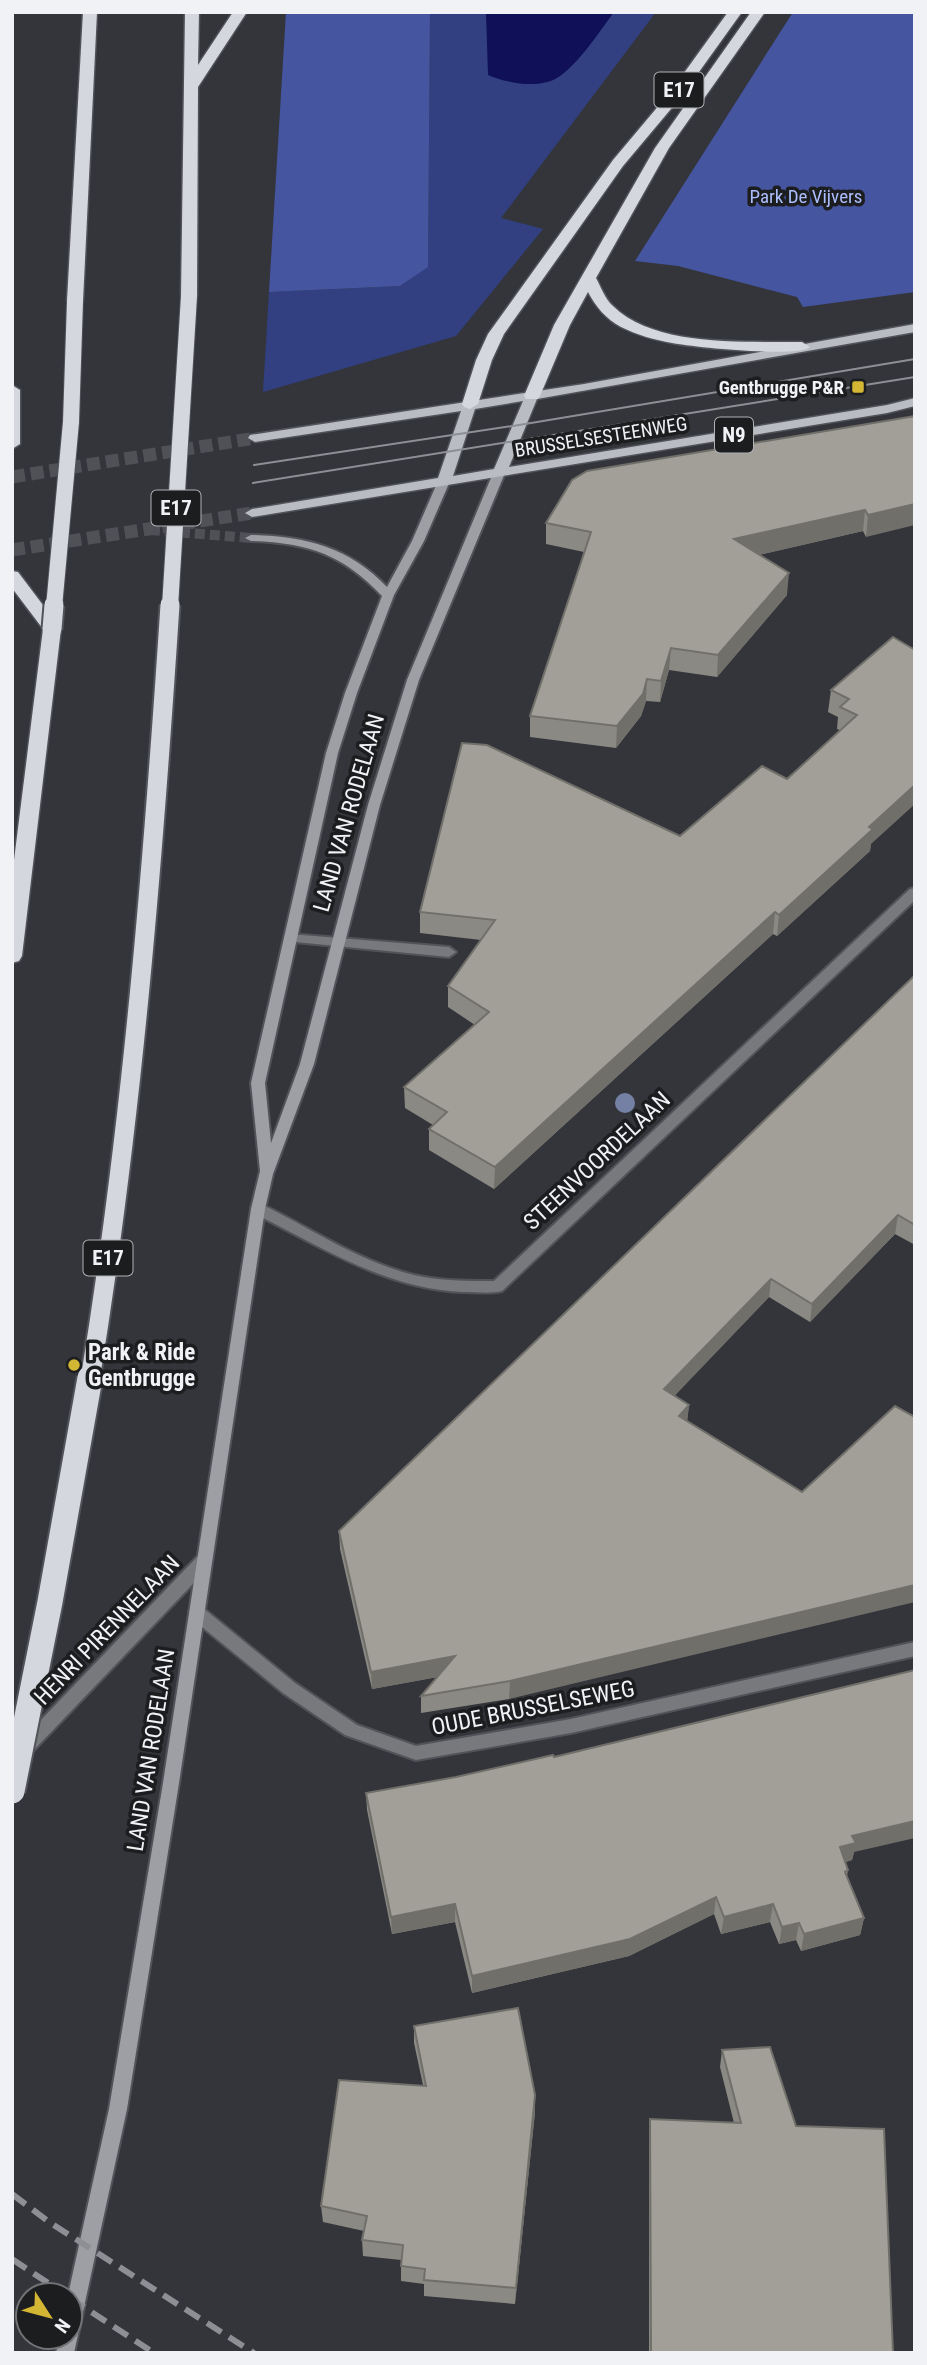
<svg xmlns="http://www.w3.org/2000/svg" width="927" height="2365" font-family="'Roboto Condensed',sans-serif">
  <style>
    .green { fill: #324082 }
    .forest { fill: #4555a0 }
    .water { fill: #0f1057 }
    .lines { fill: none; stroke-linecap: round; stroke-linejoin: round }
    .secondary-tunnel { stroke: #4f5157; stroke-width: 10; stroke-dasharray: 10 5; stroke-linecap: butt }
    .primary-tunnel { stroke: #4f5157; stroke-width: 13; stroke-dasharray: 13 6; stroke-linecap: butt }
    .lane-casing { stroke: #515359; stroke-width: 4 }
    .street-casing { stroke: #515359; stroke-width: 4 }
    .secondary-casing { stroke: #515359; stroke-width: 4 }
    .primary-casing { stroke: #515359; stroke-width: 3 }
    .highway-casing { stroke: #515359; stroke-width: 3 }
    .lane { fill: #78797c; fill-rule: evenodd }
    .street { fill: #78797c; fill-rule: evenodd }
    .secondary { fill: #9e9fa4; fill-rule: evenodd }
    .primary { fill: #babcc3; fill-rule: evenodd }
    .highway { fill: #d4d7de; fill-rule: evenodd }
    .tram { stroke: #8d8f95; stroke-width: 2 }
    .rail { stroke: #8d8f95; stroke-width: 6; stroke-dasharray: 17 9; stroke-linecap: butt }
    .highway-bridge-far2-casing { stroke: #515359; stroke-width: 18; stroke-linecap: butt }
    .highway-bridge-far1-casing { stroke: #515359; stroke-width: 23; stroke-linecap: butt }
    .highway-bridge-casing { stroke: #515359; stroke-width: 29; stroke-linecap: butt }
    .highway-bridge-far2 { stroke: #d4d7de; stroke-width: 16 }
    .highway-bridge-far1 { stroke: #d4d7de; stroke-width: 19 }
    .highway-bridge { stroke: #d4d7de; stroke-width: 25 }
    .tree { fill: #7580a5 }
    .wall { fill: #8a8983 }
    .shaded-wall { fill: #716f6a }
    .building { fill: #a19f98; stroke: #716f6a; stroke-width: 2 }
    .poi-dot { fill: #d4b635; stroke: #1c1d1f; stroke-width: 2.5 }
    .labels { text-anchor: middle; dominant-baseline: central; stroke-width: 7; stroke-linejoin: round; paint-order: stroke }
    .far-park-label { font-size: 19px; fill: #abbdfc; stroke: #1c1d1f }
    .far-poi-label { font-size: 19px; font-weight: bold; fill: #f0f2f6; stroke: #1c1d1f; text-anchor: end }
    .far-street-label { font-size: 19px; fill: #f0f2f6; stroke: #1c1d1f }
    .shield { fill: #1c1d1f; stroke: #b0b2b6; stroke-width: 2 }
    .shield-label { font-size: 21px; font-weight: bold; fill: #f0f2f6 }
    .street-label { font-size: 23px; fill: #f0f2f6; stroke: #1c1d1f }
    .poi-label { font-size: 23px; font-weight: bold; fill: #f0f2f6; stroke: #1c1d1f; text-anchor: start }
  </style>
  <rect width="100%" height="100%" fill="#33353b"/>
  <path class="green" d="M430,12H656L501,218L543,229L456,336L263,392L269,292L400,286L428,266Z"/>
  <g class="forest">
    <path d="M286,12H430L428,267L400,286L269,292Z"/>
    <path d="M793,12H915V292L803,307L797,297L678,266L635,261Z"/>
  </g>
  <path class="water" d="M486,12H614C601,30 576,67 557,78C539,89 506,83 488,75Z"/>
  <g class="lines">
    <path class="secondary-tunnel" d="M150,530L251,538"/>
    <g class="primary-tunnel">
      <path d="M12,477L255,438"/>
      <path d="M12,550L252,513"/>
    </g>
    <defs>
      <path id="lane" d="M290,934L449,947L456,952L449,957L285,941L284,938Z"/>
      <g id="street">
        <path d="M915,888V900L502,1291C491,1294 476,1292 464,1292C385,1289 322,1247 253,1213L251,1209L253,1205H263C312,1229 360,1262 414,1275C440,1281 467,1281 494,1281L910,889Z"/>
        <path d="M204,1555L210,1556L212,1561L210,1566L30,1754L24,1756L18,1754L16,1749L18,1744L198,1556Z"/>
        <path d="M197,1606L203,1608L295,1683L357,1725L416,1746L571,1719L915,1642V1656L571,1733L416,1760L345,1735L283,1693L191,1618L189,1613L191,1608Z"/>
      </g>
      <path id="secondary" d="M499,470L505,473L419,680L380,805L314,1064L273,1174L265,1209L179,1783L127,2109L74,2353H56L60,2337H70L68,2295L109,2109L163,1783L251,1209L260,1171L251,1083L326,753L345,693L382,596C342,554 308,543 251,541L245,538L251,535C304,536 349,547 387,587L412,541L438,481L444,478L450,481L424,541L394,595L357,693L338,753L265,1083L271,1143L300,1064L368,805L407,680L493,473Z"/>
      <path id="primary" d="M915,324V332L537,399L509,467L887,405L915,398V406L887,413L252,517L245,513L252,509L438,478L461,411L255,442L248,438L250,435L584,384ZM523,401L494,469L453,476L475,409Z"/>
      <g id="highway">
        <path d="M83,12H97L83,301L75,306L67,301Z"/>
        <path d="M185,12H199L198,65L233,12H247L198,87L197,296L189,301L181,296Z"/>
        <path d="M728,12H742L681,97L623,166L504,334L492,360L478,404L470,409L464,407L462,404L476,360L488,334L613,160L671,91Z"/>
        <path d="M751,12H765L669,148L596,278C601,287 605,299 613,306C656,348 746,341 802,342L810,347C799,358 692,347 672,343C655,340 637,335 621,327C606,319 596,307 588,292L570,325L540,396L538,399H526L524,396L554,325L655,148Z"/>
        <path d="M12,385L20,390V444L12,449Z"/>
        <path d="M12,571L18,572L61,629L22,956L19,961L12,963V876L43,629L12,588Z"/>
      </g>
    </defs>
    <use href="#lane" class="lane-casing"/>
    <use href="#street" class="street-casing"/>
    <use href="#secondary" class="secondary-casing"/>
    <use href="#primary" class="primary-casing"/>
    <use href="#highway" class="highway-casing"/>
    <use href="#lane" class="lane"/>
    <use href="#street" class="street"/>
    <use href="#secondary" class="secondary"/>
    <use href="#primary" class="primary"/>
    <use href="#highway" class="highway"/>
    <g class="tram">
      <path d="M254,465L519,425L915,359"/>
      <path d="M253,483L915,377"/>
    </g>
    <g class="rail">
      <path d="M12,2194L49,2222L254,2353"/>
      <path d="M12,2259L66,2295"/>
      <path d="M70,2298L154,2353"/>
    </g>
    <defs>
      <g id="highway-bridge-far2">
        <path d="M54,607L71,422L75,301"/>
        <path d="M170,607L189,296"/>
      </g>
      <g id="highway-bridge-far1">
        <path d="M52,629L54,605"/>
        <path d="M90,1380C132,1123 153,864 170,605"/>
      </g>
      <path id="highway-bridge" d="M12,1791L50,1602L90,1378"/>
    </defs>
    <use href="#highway-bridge-far2" class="highway-bridge-far2-casing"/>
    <use href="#highway-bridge-far1" class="highway-bridge-far1-casing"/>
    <use href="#highway-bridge" class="highway-bridge-casing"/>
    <use href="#highway-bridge-far2" class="highway-bridge-far2"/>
    <use href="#highway-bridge-far1" class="highway-bridge-far1"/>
    <use href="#highway-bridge" class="highway-bridge"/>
  </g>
  <circle class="tree" cx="625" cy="1103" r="10"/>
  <g class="wall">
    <path d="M915,416L866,537L863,531L759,555L787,595L717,677L669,670L660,702L646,701L641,716L616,748L530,737V716L584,552L546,544V523Z"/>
    <path d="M893,637L870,851L777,936L773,934L494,1189L429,1150V1129L433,1125L405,1108L404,1087L475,1025L448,1007V986L481,940L420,933V912L680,836L787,779L840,730L837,729L838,717L828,712L831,690Z"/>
    <path d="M915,975V1245L895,1234L810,1322L769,1297L674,1396L689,1405L687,1421L802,1492L915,1417L509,1699L421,1713V1696L437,1677L372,1689L340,1549L339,1531Z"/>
    <path d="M554,1757L854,1852L852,1860L845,1862L848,1870L847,1876L864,1918L860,1935L801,1951L796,1940L779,1944L770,1922L721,1934L714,1914L629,1956L472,1993L455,1922L392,1934L367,1810L366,1793L456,1777Z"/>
    <path d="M414,2026L535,2095V2112L515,2304L424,2296V2284L401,2281V2260L363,2256L362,2240L364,2231L323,2222L321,2206L423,2085L414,2043Z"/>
    <path d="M722,2050L796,2126L893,2353H649V2135L650,2119L734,2123L720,2067Z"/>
  </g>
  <g class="shaded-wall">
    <path d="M915,504V525L866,537L868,515Z"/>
    <path d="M865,510L863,531L732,561L734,539Z"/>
    <path d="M789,573L787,595L717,677L718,655Z"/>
    <path d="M671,648L669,670L660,702L661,681Z"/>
    <path d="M647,679L646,701L641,716L616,748L617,726Z"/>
    <path d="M915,785V804L871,844L870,851L777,936L779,915L869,827Z"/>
    <path d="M775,912L773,934L494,1189L495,1167Z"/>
    <path d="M898,1215L895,1234L810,1322L812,1304Z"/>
    <path d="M771,1279L769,1297L663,1408L664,1389Z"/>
    <path d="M689,1405L687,1423L679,1416Z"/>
    <path d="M915,1585V1602L509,1699L510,1681Z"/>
    <path d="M455,1656V1674L372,1689L371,1672Z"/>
    <path d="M915,1821V1838L854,1852L852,1860L837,1865L840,1847L852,1836Z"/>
    <path d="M716,1897L714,1914L629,1956L472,1993V1976Z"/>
    <path d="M455,1904V1922L392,1934L391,1917Z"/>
    <path d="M773,1904L770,1922L721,1934L724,1917Z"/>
    <path d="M864,1918L860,1935L801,1951L804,1934Z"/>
    <path d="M799,1923L796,1940L779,1944L782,1927Z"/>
    <path d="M535,2095V2112L515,2304L516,2288Z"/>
  </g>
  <g class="building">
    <path d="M915,416V504L868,515L865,510L734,539L789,573L718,655L671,648L661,681L647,679L643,694L617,726L530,716L591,532L546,523L572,480L587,471Z"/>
    <path d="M893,637L915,650V785L869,827L873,829L779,915L775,912L495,1167L429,1129L447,1112L404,1087L489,1012L448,986L495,920L420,912L462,743L487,745L680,836L762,766L787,779L857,715L840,707L849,699L831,690Z"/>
    <path d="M915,975V1225L898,1215L812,1304L771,1279L664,1389L689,1405L679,1416L802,1492L895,1406L915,1417V1585L510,1681L421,1696L455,1656L371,1672L339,1531Z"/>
    <path d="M915,1670V1821L852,1836L856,1843L840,1847L848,1870L845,1872L864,1918L804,1934L799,1923L782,1927L773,1904L724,1917L716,1897L630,1939L472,1976L455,1904L391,1917L366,1793L456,1777L553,1755L554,1757Z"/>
    <path d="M518,2008L535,2095L516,2288L424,2280L425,2269L401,2266L403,2245L362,2240L367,2216L321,2206L339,2080L426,2086L414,2026Z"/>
    <path d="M770,2047L796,2126L884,2129L893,2353H651L650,2119L741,2123L722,2050Z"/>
  </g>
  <g class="poi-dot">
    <rect x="851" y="380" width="14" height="14" rx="3.5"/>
    <circle cx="74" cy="1365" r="7"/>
  </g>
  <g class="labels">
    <g class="far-park-label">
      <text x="806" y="196">Park De Vijvers</text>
    </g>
    <g class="far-poi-label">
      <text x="844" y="387">Gentbrugge P&amp;R</text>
    </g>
    <g class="far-street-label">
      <text transform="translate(601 437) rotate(-9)">BRUSSELSESTEENWEG</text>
    </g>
    <g class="shield">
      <rect x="654.5" y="72.5" width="49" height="35" rx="5"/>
      <rect x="715" y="417.5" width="38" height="35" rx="5"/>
      <rect x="151.5" y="490.5" width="49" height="35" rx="5"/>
      <rect x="83.5" y="1240.5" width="49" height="35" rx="5"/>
    </g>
    <g class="shield-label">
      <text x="679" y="90">E17</text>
      <text x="734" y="435">N9</text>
      <text x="176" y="508">E17</text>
      <text x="108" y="1258">E17</text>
    </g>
    <g class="street-label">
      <text transform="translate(349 813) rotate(-74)">LAND VAN RODELAAN</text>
      <text transform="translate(597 1161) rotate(-43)">STEENVOORDELAAN</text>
      <text transform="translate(107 1630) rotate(-46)">HENRI PIRENNELAAN</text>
      <text transform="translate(533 1708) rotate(-11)">OUDE BRUSSELSEWEG</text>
      <text transform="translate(151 1750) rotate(-81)">LAND VAN RODELAAN</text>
    </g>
    <g class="poi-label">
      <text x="88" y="1352">Park &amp; Ride<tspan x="88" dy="26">Gentbrugge</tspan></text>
    </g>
  </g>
  <rect width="927" height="2365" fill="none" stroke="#f0f2f6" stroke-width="28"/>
  <g transform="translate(49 2316) rotate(126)"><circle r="33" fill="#1c1d1f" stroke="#717275" stroke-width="2"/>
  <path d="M0-5L12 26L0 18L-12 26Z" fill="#d4b635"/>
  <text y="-10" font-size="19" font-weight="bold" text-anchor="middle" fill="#f0f2f6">N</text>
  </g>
</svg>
